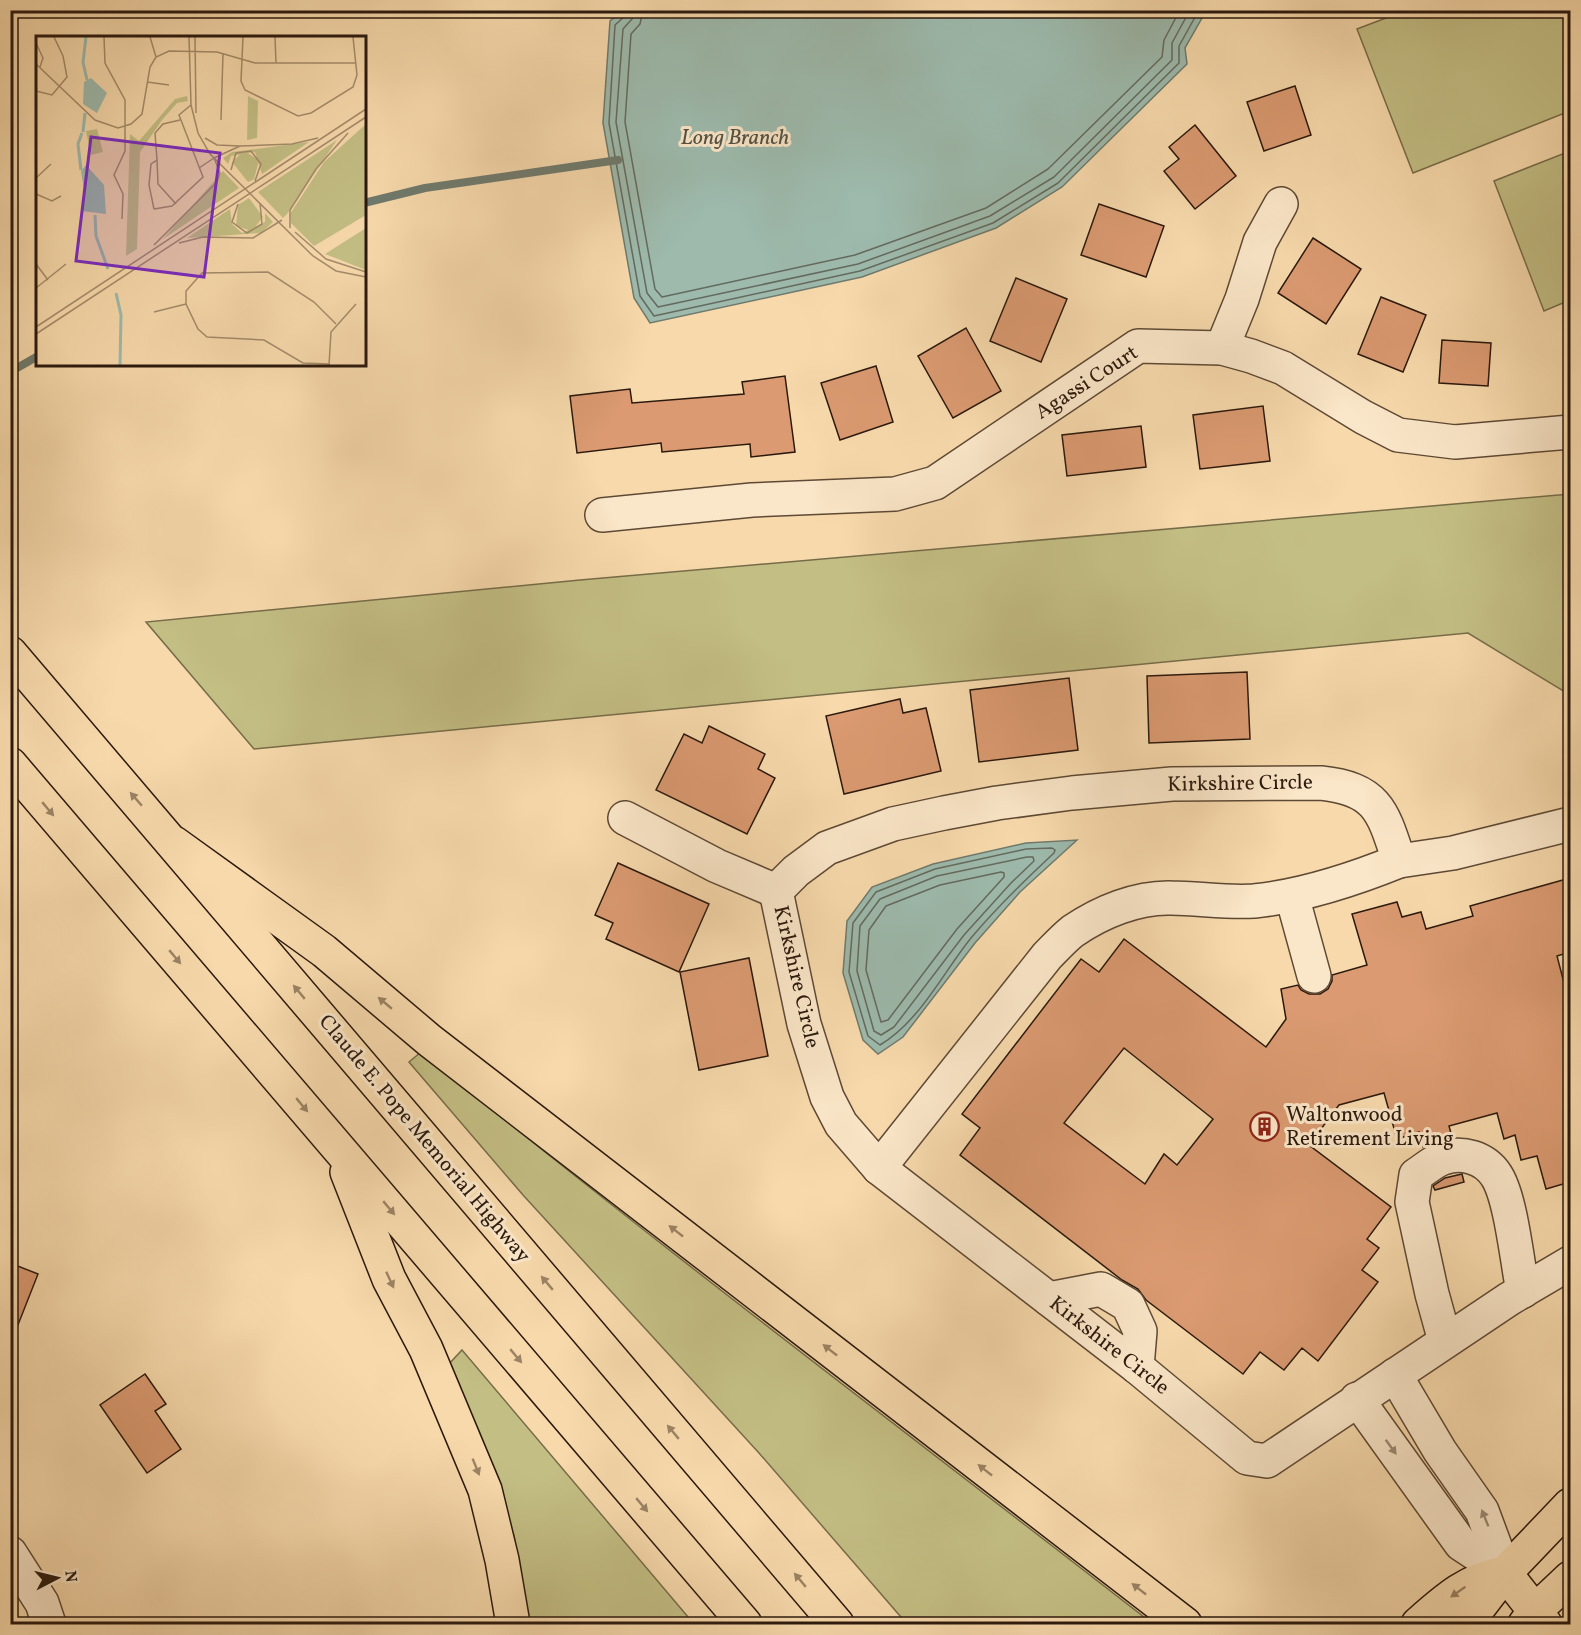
<svg xmlns="http://www.w3.org/2000/svg" width="1581" height="1635" font-family="Vollkorn,serif">
  <style>
    .green { fill: #c3be84; stroke: #776c49; stroke-width: 1.5 }
    .water { fill: #9dbaad; stroke: #6f7a6d; stroke-width: 1.5 }
    .lines { fill: none; stroke-linecap: round; stroke-linejoin: round }
    .shore { stroke: #646a5e; stroke-width: 1.5 }
    .stream { stroke: #6f7a6d; stroke-width: 8 }
    .building { fill: #db9a71; stroke: #2b190e; stroke-width: 1.5; fill-rule: evenodd }
    .minor-casing { stroke: #5e4935; stroke-width: 36 }
    .major-casing { stroke: #2b190e; stroke-width: 36 }
    .highway-casing { stroke: #2b190e; stroke-width: 36 }
    .minor { stroke: #fae6c8; stroke-width: 33 }
    .major { stroke: #f7d9ab; stroke-width: 33 }
    .highway { stroke: #f7d9ab; stroke-width: 33 }
    .oneway { fill: #9b8364 }
    .oneway2 { fill: #9d8a74 }
    .labels { text-anchor: middle; dominant-baseline: central; stroke-width: 6; stroke-linejoin: round; paint-order: stroke }
    .street-label { font-size: 21px; fill: #2b190e; stroke: #fae6c8 }
    .poi-label { font-size: 21px; fill: #2b190e; stroke: #fae6c8; text-anchor: start }
    .water-label { font-size: 22px; font-style: italic; fill: #535146; stroke: #fae6c8 }
    .inset-river { fill: none; stroke: #9dbaad; stroke-width: 3 }
    .inset-road { fill: none; stroke: #a58c6c; stroke-width: 1.5 }
    .view { fill: #7b2cbf; fill-opacity: 0.15; stroke: #7b2cbf; stroke-width: 3 }
    .inset-edge { fill: none; stroke: #2b190e; stroke-width: 3 }
  </style>
  <rect width="100%" height="100%" fill="#f7d9ab"/>
  <filter id="stains"><feTurbulence type="fractalNoise" baseFrequency=".00333" numOctaves="4"/><feColorMatrix values="0 0 0 0 .2 0 0 0 0 .09 0 0 0 0 .02 0 0 0 .5 -.17"/></filter>
  <radialGradient id="worn" r=".72"><stop offset=".6" stop-color="#630" stop-opacity="0"/><stop offset="1" stop-color="#630" stop-opacity=".3"/></radialGradient>
  <g class="green">
    <path d="M1407,10L1570,11V111L1413,173L1357,29Z"/>
    <path d="M1570,151V300L1544,311L1494,181Z"/>
    <path d="M1570,494V695L1468,633L254,749L146,622L580,580Z"/>
    <path d="M421,1052C661,1248 909,1434 1153,1624H907L759,1453L523,1195L409,1062Z"/>
    <path d="M462,1350L694,1624H528L514,1536L489,1460L449,1364Z"/>
  </g>
  <g class="water">
    <path d="M624,10L833,13L842,10L1206,11L1185,48L1187,64L1062,187L996,228L862,277L650,323L634,298L603,123L610,21Z"/>
    <path d="M1077,840L1020,892L975,943L903,1037L878,1054L863,1040L843,973L847,921L872,887L933,864L1026,843Z"/>
  </g>
  <g class="lines">
    <g class="shore">
      <path d="M627,10L625,16L615,25L609,123L640,296L654,316L860,271L993,223L1058,183L1179,63V46L1199,10"/>
      <path d="M634,10L632,19L623,29L616,122L647,293L658,307L858,264L990,216L1054,177L1172,60V43L1190,10"/>
      <path d="M643,10L640,24L631,34L625,122L655,289L662,297L855,255L986,208L1048,169L1162,57L1164,40L1180,10"/>
      <path d="M1052,848L1055,850L1054,853C1025,880 997,907 971,938C942,974 920,1021 880,1045L868,1036L849,972L853,923L876,892L935,869L1026,849Z"/>
      <path d="M1027,857H1033L1034,861L1011,883L964,935L894,1027L881,1035L874,1031L857,971L860,926L880,899L937,876Z"/>
      <path d="M1001,872L1004,873V877L957,929L888,1020L881,1022L866,970L869,930L886,906L940,885Z"/>
    </g>
    <g class="stream">
      <path d="M364,203L425,188L618,160"/>
      <path d="M10,372L38,356"/>
    </g>
  </g>
  <g class="building">
    <path d="M1295,86L1311,135L1264,151L1247,102Z"/>
    <path d="M1195,125L1236,176L1195,209L1164,171L1179,159L1169,147Z"/>
    <path d="M1099,204L1164,226L1146,277L1081,255Z"/>
    <path d="M1313,238L1361,269L1326,324L1278,293Z"/>
    <path d="M1016,278L1067,299L1041,362L990,341Z"/>
    <path d="M1381,297L1426,315L1403,372L1358,354Z"/>
    <path d="M966,328L1001,391L953,418L918,356Z"/>
    <path d="M1442,340L1491,343L1488,386L1439,383Z"/>
    <path d="M876,366L893,422L840,440L821,383Z"/>
    <path d="M785,376L795,452L751,457L750,444L662,452L661,443L577,453L570,396L630,389L632,403L744,394L742,382Z"/>
    <path d="M1263,406L1270,461L1200,469L1193,415Z"/>
    <path d="M1141,426L1146,467L1067,476L1062,435Z"/>
    <path d="M1247,672L1250,739L1149,743L1147,676Z"/>
    <path d="M1069,678L1078,750L979,762L970,690Z"/>
    <path d="M900,699L903,713L926,708L941,771L844,794L826,716Z"/>
    <path d="M709,726L765,754L758,769L775,778L747,834L656,790L684,734L702,743Z"/>
    <path d="M618,863L709,904L679,972L606,939L613,923L595,915Z"/>
    <path d="M1570,878V952L1557,956L1570,1006V1182L1546,1189L1537,1156L1521,1160L1515,1135L1504,1139L1497,1113L1449,1126L1452,1137L1436,1141L1423,1147L1419,1132L1397,1139L1384,1093L1339,1105L1309,1145L1391,1207L1367,1239L1379,1248L1362,1270L1378,1282L1318,1361L1302,1348L1284,1370L1260,1352L1243,1374L1146,1300L1138,1289L1122,1280L960,1155L980,1128L962,1114L1081,959L1099,972L1124,939L1266,1047L1286,1019L1281,989L1298,985L1301,990L1309,994H1320L1328,989L1332,981V975L1367,965L1352,914L1397,902L1402,917L1421,912L1426,929L1473,916L1470,906ZM1124,1048L1213,1119L1177,1165L1164,1154L1145,1184L1064,1123Z"/>
    <path d="M749,958L768,1056L699,1070L680,972Z"/>
    <path d="M1462,1174L1464,1182L1435,1190L1433,1186L1445,1178Z"/>
    <path d="M10,1263L38,1274L12,1340H10Z"/>
    <path d="M145,1374L166,1404L155,1411L181,1449L147,1473L100,1405Z"/>
  </g>
  <g class="lines">
    <defs>
      <g id="minor">
        <path d="M1222,348L1242,299L1260,242L1281,204"/>
        <path d="M602,515L752,500L895,494L935,483L1138,346L1222,348L1251,356L1283,368L1363,417L1398,435L1455,442L1570,432"/>
        <path d="M625,818L717,866L776,891"/>
        <path d="M776,891L804,1024L827,1097L841,1124L879,1168L1137,1367L1247,1458L1267,1461L1509,1299L1570,1263"/>
        <path d="M776,891L796,871L827,848L893,824L944,813L997,803L1072,793L1172,784L1321,783C1378,789 1383,812 1399,861L1453,853L1570,824"/>
        <path d="M1292,896L1314,976"/>
        <path d="M879,1168L1047,956C1055,948 1064,938 1073,931C1101,912 1137,897 1171,898C1198,898 1227,903 1254,901C1304,896 1352,880 1399,861"/>
        <path d="M1049,1299L1101,1289L1128,1305L1140,1331L1137,1367"/>
        <path d="M1445,1341L1432,1294L1412,1202L1416,1175C1424,1170 1434,1161 1443,1158C1462,1151 1485,1158 1496,1175C1511,1197 1517,1262 1523,1291"/>
        <path d="M1395,1375L1440,1451L1482,1511L1505,1573"/>
        <path d="M1357,1399L1461,1544L1505,1573"/>
        <path d="M10,1553L42,1603L49,1624"/>
      </g>
      <g id="major">
        <path d="M1466,1624L1505,1573L1570,1505"/>
        <path d="M1525,1624L1535,1611L1570,1578"/>
      </g>
      <g id="highway">
        <path d="M10,653L837,1624"/>
        <path d="M10,764L745,1624"/>
        <path d="M174,843L324,951L429,1040L1185,1624"/>
        <path d="M347,1172L389,1279L426,1349L485,1490L502,1560L513,1624"/>
        <path d="M1418,1624C1444,1601 1469,1578 1505,1573L1545,1624"/>
      </g>
    </defs>
    <use href="#minor" class="minor-casing"/>
    <use href="#major" class="major-casing"/>
    <use href="#highway" class="highway-casing"/>
    <use href="#minor" class="minor"/>
    <use href="#major" class="major"/>
    <use href="#highway" class="highway"/>
  </g>
  <defs><path id="oneway-solid" d="M-6-.8H1V-3.2L6.5 0L1 3.2V.8H-6Z" transform="scale(1.5)"/></defs>
  <g class="oneway">
    <use href="#oneway-solid" transform="translate(136 799) rotate(-131)"/>
    <use href="#oneway-solid" transform="translate(48 809) rotate(50)"/>
    <use href="#oneway-solid" transform="translate(175 957) rotate(50)"/>
    <use href="#oneway-solid" transform="translate(299 992) rotate(-130)"/>
    <use href="#oneway-solid" transform="translate(385 1003) rotate(-140)"/>
    <use href="#oneway-solid" transform="translate(302 1105) rotate(50)"/>
    <use href="#oneway-solid" transform="translate(389 1208) rotate(50)"/>
    <use href="#oneway-solid" transform="translate(676 1231) rotate(-142)"/>
    <use href="#oneway-solid" transform="translate(390 1280) rotate(65)"/>
    <use href="#oneway-solid" transform="translate(547 1283) rotate(-130)"/>
    <use href="#oneway-solid" transform="translate(830 1350) rotate(-142)"/>
    <use href="#oneway-solid" transform="translate(516 1356) rotate(50)"/>
    <use href="#oneway-solid" transform="translate(673 1432) rotate(-130)"/>
    <use href="#oneway-solid" transform="translate(476 1467) rotate(68)"/>
    <use href="#oneway-solid" transform="translate(985 1470) rotate(-142)"/>
    <use href="#oneway-solid" transform="translate(642 1505) rotate(50)"/>
    <use href="#oneway-solid" transform="translate(800 1580) rotate(-130)"/>
    <use href="#oneway-solid" transform="translate(1139 1589) rotate(-142)"/>
    <use href="#oneway-solid" transform="translate(1458 1592) rotate(145)"/>
  </g>
  <g class="oneway2">
    <use href="#oneway-solid" transform="translate(1391 1447) rotate(54)"/>
    <use href="#oneway-solid" transform="translate(1485 1518) rotate(-112)"/>
  </g>
  <defs>
    <symbol id="building-ring" viewBox="-11 -11 22 22"><circle r="9.5" fill="#fae6c8" stroke="#8f2418" stroke-width="1.5"/><path d="M-4-6H4V6H1V3H-1V6H-4ZM-2.5-4.3h1.7v1.8h-1.7ZM.8-4.3h1.7v1.8H.8ZM-2.5-1h1.7V.8h-1.7ZM.8-1h1.7V.8H.8Z" fill="#8f2418"/></symbol>
  </defs>
  <g fill-rule="evenodd">
    <use href="#building-ring" x="1248" y="1110" width="33" height="33"/>
  </g>
  <g class="labels">
    <g class="street-label">
      <text transform="translate(1087 383) rotate(-33)">Agassi Court</text>
      <text transform="translate(1240 784) rotate(-1)">Kirkshire Circle</text>
      <text transform="translate(796 977) rotate(77)">Kirkshire Circle</text>
      <text transform="translate(424 1139) rotate(50)">Claude E. Pope Memorial Highway</text>
      <text transform="translate(1109 1346) rotate(38)">Kirkshire Circle</text>
    </g>
    <g class="poi-label">
      <text x="1286" y="1115">Waltonwood<tspan x="1286" dy="24">Retirement Living</tspan></text>
    </g>
    <g class="water-label">
      <text x="735" y="138">Long Branch</text>
    </g>
  </g>
  <g transform="translate(36 36)">
    <rect width="330" height="330" fill="#f7d9ab"/>
    <path d="M151,60L152,65L141,67L126,84L104,116L101,213L90,220L94,98L103,105L139,63ZM212,60L222,65L221,102L211,104ZM330,88V179L278,210L255,187L254,178L288,126ZM61,93L67,116L55,119L50,95ZM301,104L251,178L247,182L222,156ZM273,106L226,138L219,116L195,120L192,128L187,122L196,116ZM208,115L223,124L218,143L212,146L196,126ZM187,135L203,152L127,203ZM213,162L227,181L216,195L200,190L202,169ZM194,173L196,188L206,197L229,186V177L237,186L225,197L151,202ZM330,192V234L289,218Z" fill="#c3be84"/>
    <path d="M55,42L71,57L61,77L47,68L48,46ZM50,129L68,149L70,178L46,175L49,160L45,135Z" fill="#9dbaad"/>
    <path class="inset-river" d="M50,1L47,26L51,44M47,96L49,77M45,134L42,108L46,97M59,179L60,200L72,233M80,257L85,279L84,329"/>
    <path class="inset-road" d="M68,1L69,27L89,64V115L78,139L87,158L86,183M114,1L120,21M153,1L155,69L162,97L174,118L277,220L300,235L330,241M159,1L160,77M207,1L205,45L209,54L262,80L275,77L317,51L321,39L317,1M239,1L240,27M0,7L7,22L4,31M0,28L59,84L82,92L95,88L106,78L114,31L120,21L133,15L181,16L219,27H320M111,46L133,49M0,55L16,59L31,41L27,20L18,1M185,84L187,18M169,102L181,109L204,110L256,108L282,102M121,124L122,148L140,168M163,132L178,122M195,134L200,117L215,115L225,128L219,145M0,142L15,128M0,158L16,165L25,160M202,168L196,186L211,197L226,188L224,167M118,173L136,170L167,141L143,79L155,69M118,173L113,149L115,128L121,124L119,97L127,88L144,84M254,192V174L280,133L312,97M259,196L290,223L330,236M143,207L167,201L217,202L246,184M118,209L181,146L184,137L178,122L204,110M0,228L12,244M0,252L30,228M118,276L150,268M0,291L330,73M0,298L330,81M293,328L267,327L228,304L171,301L162,293L150,268V255L166,237L232,236L278,266L300,288M293,329L295,296L320,268"/>
    <path class="view" d="M55,101L184,117L168,241L40,225Z"/>
    <rect width="330" height="330" class="inset-edge"/>
  </g>
  <rect width="1581" height="1635" fill="none" stroke="#f7d9ab" stroke-width="36"/>
  <rect x="12" y="12" width="1557" height="1611" fill="none" stroke="#2b190e" stroke-width="3"/>
  <rect x="18" y="18" width="1545" height="1599" fill="none" stroke="#2b190e" stroke-width="1.5"/>
  <g transform="translate(57 1578) rotate(83)" stroke="#fae6c8" stroke-width="4.5" paint-order="stroke">
  <path d="M0-4.5L10 22L0 15L-10 22Z" fill="#2b190e"/>
  <text y="-9" font-size="16" font-weight="bold" text-anchor="middle" fill="#2b190e">N</text>
  </g>
  <rect width="100%" height="100%" filter="url(#stains)"/>
  <rect width="100%" height="100%" fill="url(#worn)"/>
</svg>
